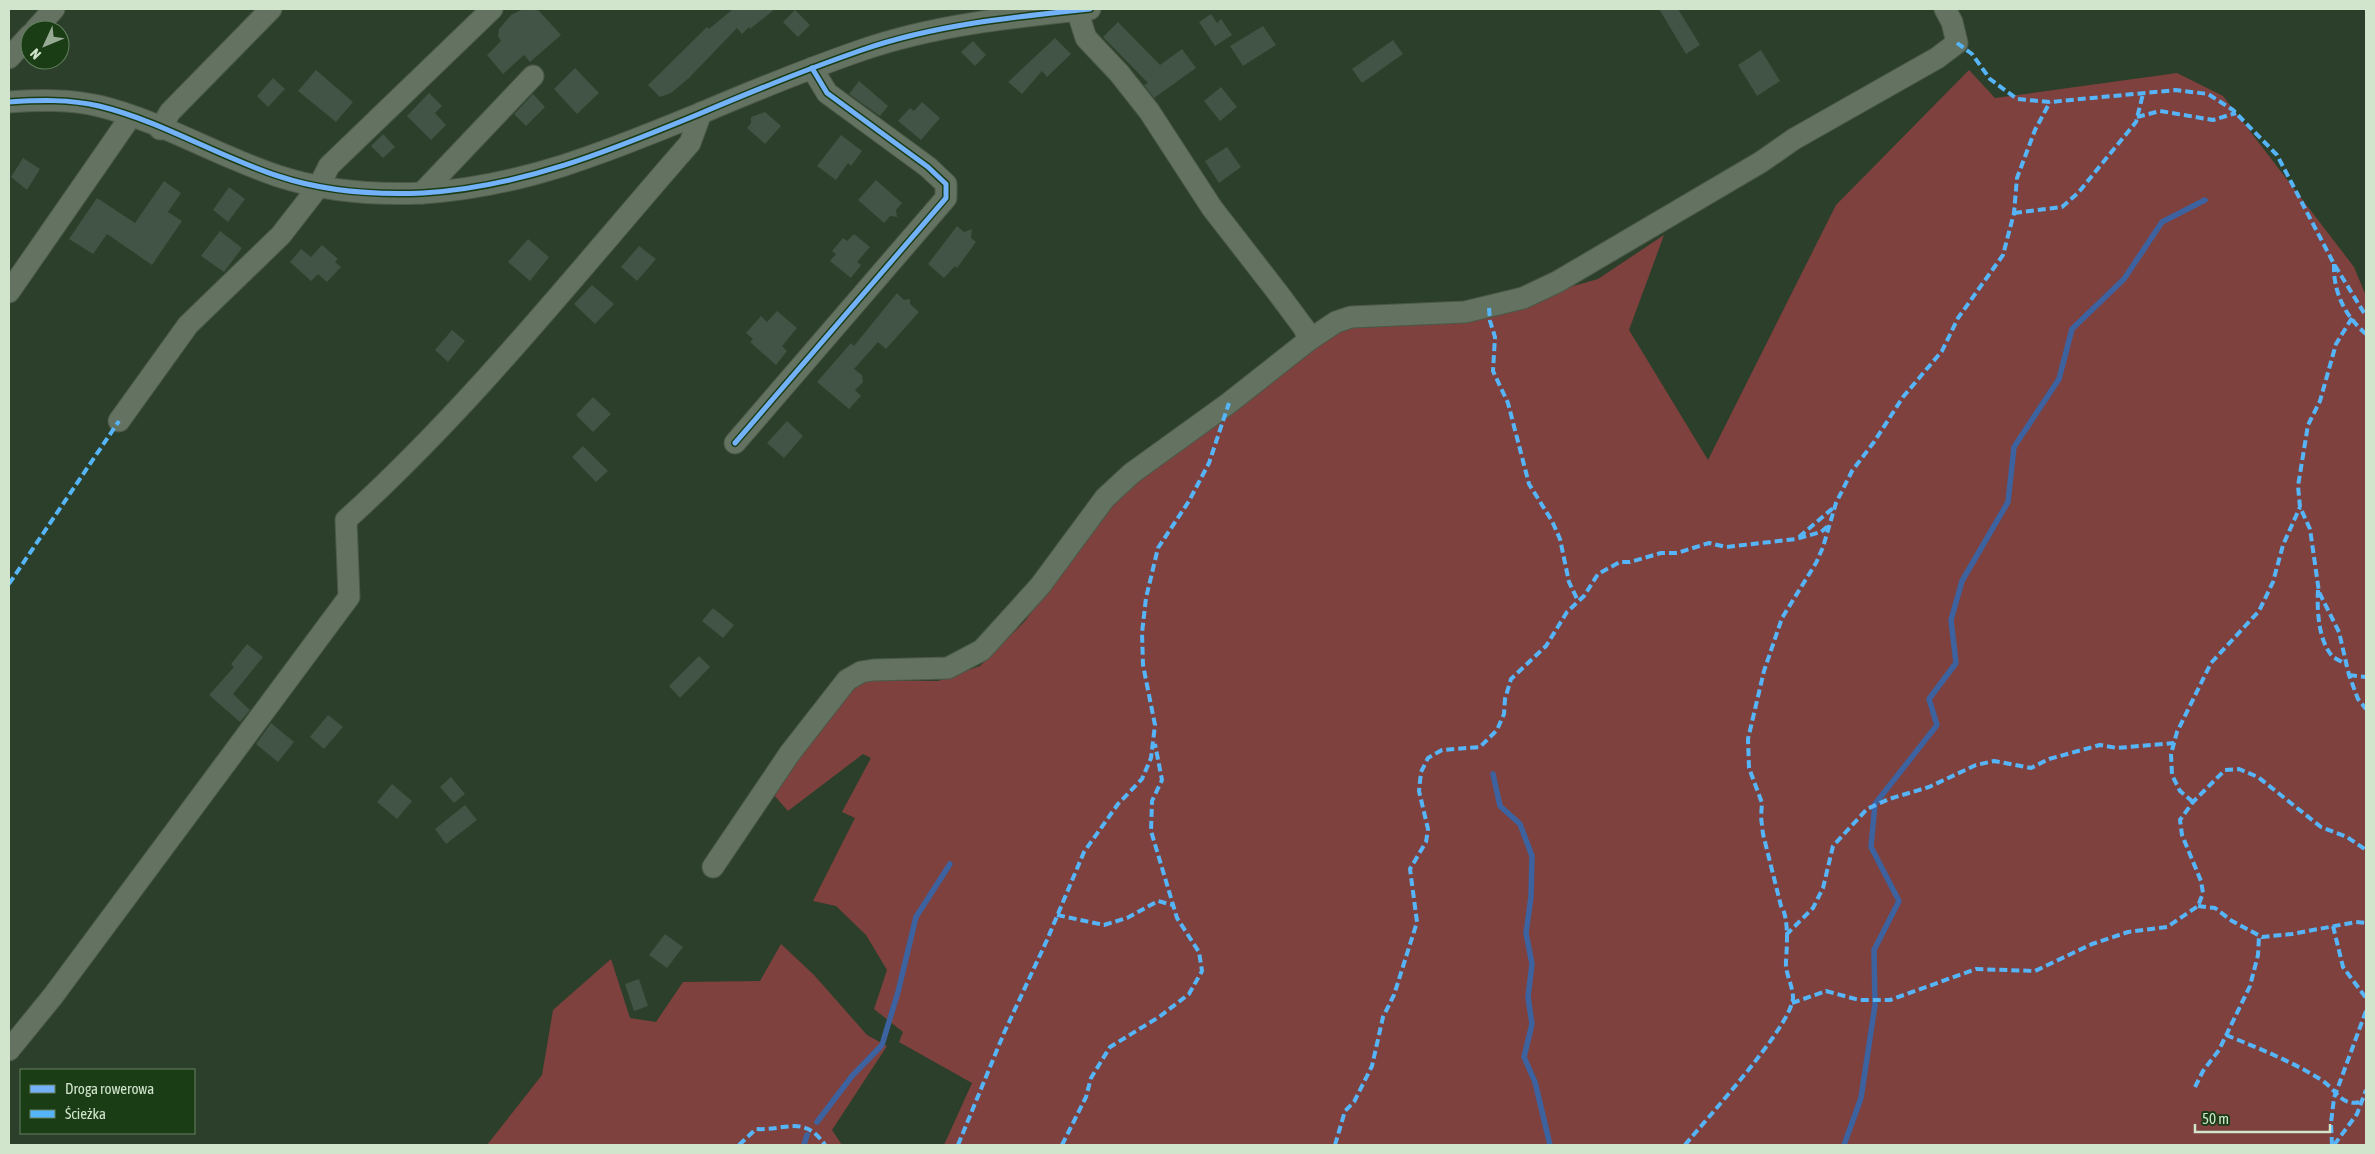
<svg xmlns="http://www.w3.org/2000/svg" width="2375" height="1154" font-family="'Asap Condensed',sans-serif">
  <style>
    .green { fill: #7e413e }
    .lines { fill: none; stroke-linecap: round; stroke-linejoin: round }
    .stream { stroke: #3d62a0; stroke-width: 5.5 }
    .building { fill: #415445 }
    .minor-casing { stroke: #4a5a47; stroke-width: 23 }
    .minor { stroke: #647262; stroke-width: 21 }
    .quiet { stroke: #56b5f8; stroke-width: 4; stroke-dasharray: 8 4; stroke-linecap: butt }
    .cycleway-casing { stroke: #1b3d16; stroke-width: 8 }
    .cycleway { stroke: #73b2f8; stroke-width: 5 }
  </style>
  <rect width="100%" height="100%" fill="#2c3f2a"/>
  <g class="green">
    <path d="M1969,70L1995,98L2177,73L2223,96L2354,267L2366,296V1145H944L972,1083L899,1042L903,1032L874,1009L887,970L866,935L836,906L813,901L855,818L842,812L871,758L863,754L788,811L773,794L856,680L938,681L980,666L1025,621L1115,498L1342,325L1468,316L1598,279L1664,235L1629,330L1708,460L1836,205Z"/>
    <path d="M781,944L814,975L867,1035L887,1046L832,1130L842,1145H487L542,1075L553,1010L611,959L630,1018L656,1022L683,982L760,981Z"/>
  </g>
  <g class="lines">
    <g class="stream">
      <path d="M1493,774L1500,806L1520,824L1532,856L1531,897L1526,933L1532,964L1528,997L1532,1024L1524,1057L1535,1082L1550,1145"/>
      <path d="M817,1122L852,1076L882,1045L898,992L916,917L950,864"/>
      <path d="M804,1145L807,1135"/>
      <path d="M1844,1145L1861,1098L1875,1005L1874,950L1899,901L1871,847L1875,804L1937,725L1929,699L1956,663L1951,620L1962,581L2008,502L2014,447L2059,379L2072,329L2124,279L2162,222L2205,200"/>
    </g>
  </g>
  <g class="building">
    <path d="M533,9L539,11L561,35L530,62L524,55L503,74L487,55L501,41L498,36L499,29L511,15L521,10Z"/>
    <path d="M733,9H775L750,29L749,27L742,34L737,28L689,78L671,93L660,97L648,85L707,27L709,29Z"/>
    <path d="M1659,9H1678L1700,45L1686,54Z"/>
    <path d="M795,10L810,25L798,37L783,22Z"/>
    <path d="M1211,14L1217,23L1221,19L1232,35L1215,46L1199,22Z"/>
    <path d="M1118,22L1160,65L1182,49L1196,68L1154,98L1144,85L1148,83L1103,37Z"/>
    <path d="M1263,26L1276,45L1243,66L1230,46Z"/>
    <path d="M1055,38L1071,54L1047,77L1042,71L1022,94L1008,82Z"/>
    <path d="M1393,40L1403,54L1362,83L1352,69Z"/>
    <path d="M973,41L986,55L975,66L961,52Z"/>
    <path d="M1761,50L1780,81L1757,96L1738,65Z"/>
    <path d="M575,68L599,93L577,114L554,89Z"/>
    <path d="M316,70L353,102L336,122L298,91Z"/>
    <path d="M273,78L285,89L268,107L257,96Z"/>
    <path d="M859,81L888,106L880,116L849,94Z"/>
    <path d="M1221,87L1237,107L1220,121L1204,101Z"/>
    <path d="M429,93L442,106L435,113L446,125L431,140L407,116Z"/>
    <path d="M533,94L545,107L526,126L514,114Z"/>
    <path d="M922,102L940,118L921,140L898,121L910,108L914,111Z"/>
    <path d="M765,112L781,126L765,144L747,128L751,123V117Z"/>
    <path d="M383,134L395,147L383,158L371,146Z"/>
    <path d="M841,135L862,151L851,166L848,163L836,180L817,166Z"/>
    <path d="M1227,147L1241,167L1219,183L1205,161Z"/>
    <path d="M23,158L40,169L27,190L11,177Z"/>
    <path d="M876,180L902,203L896,210L897,217L890,216L884,223L858,200Z"/>
    <path d="M164,181L181,193L168,212L182,221L152,265L107,234L93,254L69,239L97,198L135,223Z"/>
    <path d="M229,187L245,199L228,222L213,210Z"/>
    <path d="M957,226L964,232L972,229L971,238L976,242L957,268L955,266L944,278L928,264Z"/>
    <path d="M220,231L242,248L224,272L201,256Z"/>
    <path d="M854,234L870,247L857,262L861,265L851,278L830,261L836,254L832,251L843,238L847,241Z"/>
    <path d="M528,239L549,257L530,281L508,262Z"/>
    <path d="M322,245L338,259L335,262L341,267L327,282L318,274L311,281L290,262L301,249L311,257Z"/>
    <path d="M639,246L656,259L637,281L621,267Z"/>
    <path d="M592,285L614,304L595,324L574,304Z"/>
    <path d="M897,293L904,300L910,299V304L919,312L886,349L878,342L854,369L862,375L863,382L855,390L861,396L849,409L817,382L851,343L854,346Z"/>
    <path d="M777,311L797,328L782,346L787,351L776,365L750,342L753,339L746,333L761,316L767,322Z"/>
    <path d="M452,330L465,341L448,362L435,350Z"/>
    <path d="M593,397L611,414L593,432L576,415Z"/>
    <path d="M787,421L803,436L784,458L767,443Z"/>
    <path d="M583,446L608,471L596,482L572,457Z"/>
    <path d="M713,608L734,625L723,638L702,621Z"/>
    <path d="M247,644L263,657L233,694L250,710L240,722L209,695L234,667L231,664Z"/>
    <path d="M699,656L710,667L680,698L669,686Z"/>
    <path d="M328,715L343,727L324,749L310,737Z"/>
    <path d="M271,723L294,742L278,762L256,744Z"/>
    <path d="M451,777L465,794L454,803L440,787Z"/>
    <path d="M392,784L412,801L397,819L377,802Z"/>
    <path d="M465,805L477,820L446,844L435,829Z"/>
    <path d="M665,934L683,947L667,968L649,955Z"/>
    <path d="M639,979L648,1006L634,1011L625,984Z"/>
  </g>
  <g class="lines">
    <defs>
      <g id="minor">
        <path d="M35,30L54,9"/>
        <path d="M9,58L30,35"/>
        <path d="M9,102C39,100 69,99 99,106C161,121 217,156 278,176C323,191 376,195 423,193C522,187 609,151 699,114C753,91 807,69 862,50C934,25 1013,17 1090,9"/>
        <path d="M160,129L170,112L271,9"/>
        <path d="M422,193L533,76"/>
        <path d="M9,292L131,116"/>
        <path d="M1309,340L1336,322L1351,317L1465,312L1523,298L1557,282L1761,162L1794,139L1937,58L1957,43L1952,22L1945,9"/>
        <path d="M119,421L188,325L281,235L319,186L329,166L492,9"/>
        <path d="M735,443L946,198V184L928,167L827,93L812,68"/>
        <path d="M713,867L790,753L847,680L861,672L873,670L948,668L982,650L1040,586L1105,498L1132,473L1229,403L1309,340L1304,328L1278,293L1212,208L1149,111L1119,73L1086,38L1077,10"/>
        <path d="M9,1050L53,996L349,597L346,520C472,406 579,270 690,143L701,113"/>
      </g>
    </defs>
    <use href="#minor" class="minor-casing"/>
    <use href="#minor" class="minor"/>
    <g class="quiet">
      <path d="M1957,43L1972,54L1990,79L2017,99L2050,102L2176,90L2208,94L2233,110L2277,155L2334,264L2366,316"/>
      <path d="M2137,117L2160,111L2213,120L2236,113"/>
      <path d="M2014,213L2062,207L2078,193L2136,122L2143,94"/>
      <path d="M2334,264C2333,292 2345,316 2366,334"/>
      <path d="M1489,308L1490,321L1495,337L1493,371L1508,403L1529,484L1552,521L1560,539L1569,582L1578,601"/>
      <path d="M2352,318L2336,344L2320,401L2308,425L2298,486L2300,507L2310,529L2319,592L2339,632L2349,675L2358,699L2366,709"/>
      <path d="M1799,537L1833,508"/>
      <path d="M9,584L119,421"/>
      <path d="M2318,590C2317,610 2318,639 2332,656C2336,659 2342,662 2346,664"/>
      <path d="M2349,675L2366,677"/>
      <path d="M2193,802L2180,791L2172,775L2171,754L2177,732L2211,663L2259,611L2273,582L2283,545L2300,507"/>
      <path d="M2198,906L2215,908L2232,921L2262,937L2292,934L2356,922L2366,923"/>
      <path d="M1057,915L1104,925L1127,918L1158,901L1173,905"/>
      <path d="M2333,926L2343,967L2366,998"/>
      <path d="M1786,935L1813,908L1823,888L1833,846L1867,809L1889,799L1929,787L1976,765L1994,761L2031,768L2049,759L2100,745L2117,748L2174,743"/>
      <path d="M1792,1003L1826,991L1859,1000H1890L1976,969L2035,971L2092,944L2128,932L2167,927L2198,906L2203,893L2201,881L2182,835L2180,820L2193,802L2225,770L2239,769L2258,777L2321,827L2347,837L2366,850"/>
      <path d="M2226,1035C2258,1048 2291,1061 2320,1079C2337,1089 2340,1107 2361,1102"/>
      <path d="M2195,1087L2203,1071L2219,1050L2250,986L2258,955L2259,936"/>
      <path d="M739,1145L756,1129C785,1131 804,1114 825,1145"/>
      <path d="M958,1145L1004,1033L1047,940L1084,852L1118,804L1142,779L1151,758L1155,725L1143,665L1142,633L1146,598L1158,548L1189,501L1209,463L1229,403"/>
      <path d="M1062,1145L1086,1097L1091,1078L1110,1047L1159,1017L1189,994L1202,971L1199,952L1177,918L1151,831L1152,801L1162,780L1155,744"/>
      <path d="M1335,1145L1345,1111L1354,1102L1372,1066L1383,1017L1394,995L1417,922L1410,869L1426,842L1428,829L1419,791L1421,772L1428,758L1442,750L1480,747L1497,730L1504,714L1505,699L1511,679L1546,646L1567,612L1584,596L1598,574L1620,562H1630L1661,553H1677L1709,543L1726,547L1796,539L1821,532L1829,525"/>
      <path d="M1685,1145C1707,1118 1791,1027 1793,998C1793,985 1785,974 1786,961C1787,946 1789,917 1781,906L1763,834L1761,817L1762,803L1749,768L1748,739L1764,671L1782,618L1816,563L1823,547L1836,503L1852,471L1874,442L1903,397L1942,351L1958,318L2003,255L2014,213L2017,178L2035,130L2050,102"/>
      <path d="M2332,1145L2331,1123L2334,1098L2366,1011"/>
      <path d="M2334,1145L2357,1114L2366,1090"/>
    </g>
    <defs>
      <g id="cycleway">
        <path d="M9,102C39,100 69,99 99,106C161,121 217,156 278,176C323,191 376,195 423,193C522,187 609,151 699,114C753,91 807,69 862,50C934,25 1013,17 1090,9"/>
        <path d="M735,443L946,198V184L928,167L827,93L812,68"/>
      </g>
    </defs>
    <use href="#cycleway" class="cycleway-casing"/>
    <use href="#cycleway" class="cycleway"/>
  </g>
  <rect width="2375" height="1154" fill="none" stroke="#d1e5cd" stroke-width="20"/>
  <rect x="20" y="1069" width="175" height="65" fill="#1b3d16" stroke="#64805f"/>
  <rect x="30" y="1085" width="25" height="8" fill="#73b2f8" stroke="#64805f"/>
  <text x="65" y="1094" font-size="15" fill="#d1e5cd">Droga rowerowa</text>
  <rect x="30" y="1110" width="25" height="8" fill="#56b5f8" stroke="#64805f"/>
  <text x="65" y="1119" font-size="15" fill="#d1e5cd">Ścieżka</text>
  <g transform="translate(45 45) rotate(226)"><circle r="24" fill="#1b3d16" stroke="#64805f"/>
  <path d="M0-4L9 19L0 12L-9 19Z" fill="#97ab94"/>
  <text y="-8" font-size="14" font-weight="bold" text-anchor="middle" fill="#d1e5cd">N</text>
  </g>
  <path d="M2195 1124v8h135v-8" fill="none" stroke="#d1e5cd" stroke-width="2.5"/>
  <text x="2202" y="1124" font-size="15" fill="#d1e5cd" stroke="#1b3d16" stroke-width="4" paint-order="stroke">50 m</text>
</svg>
